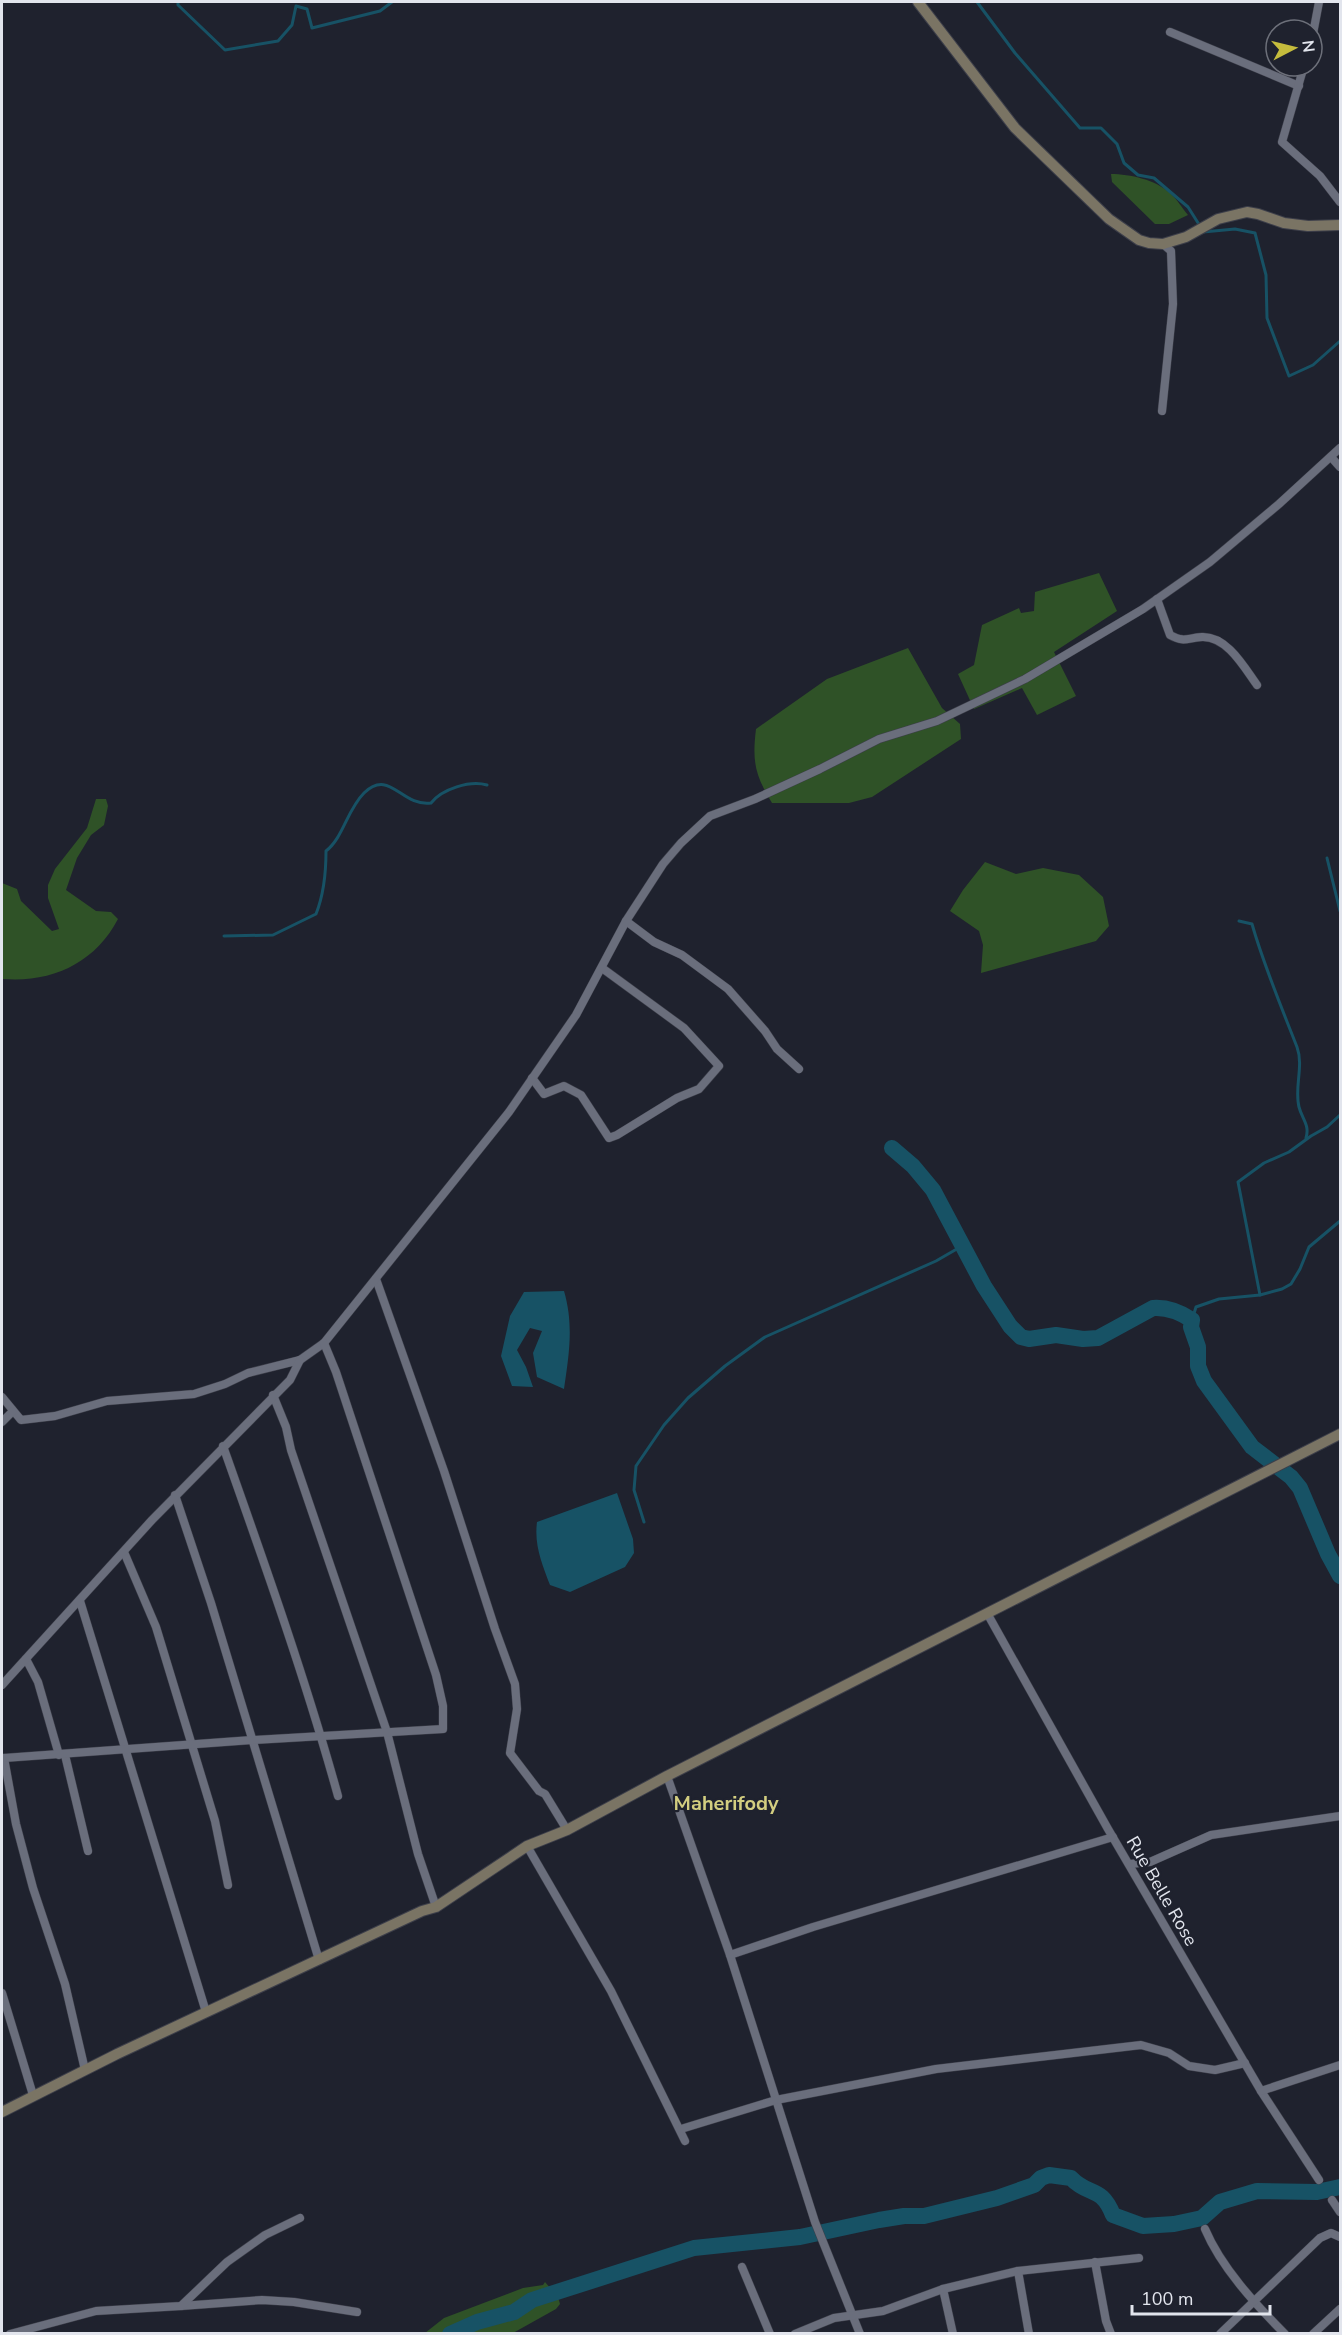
<svg xmlns="http://www.w3.org/2000/svg" width="1342" height="2335" font-family="'Nunito Sans',sans-serif">
  <style>
    .green { fill: #2f5227 }
    .water { fill: #175265 }
    .lines { fill: none; stroke-linecap: round; stroke-linejoin: round }
    .stream { stroke: #175265; stroke-width: 3 }
    .river { stroke: #175265; stroke-width: 16 }
    .street-casing { stroke: #3d3f4a; stroke-width: 9 }
    .secondary-casing { stroke: #3d3f4a; stroke-width: 12 }
    .street { stroke: #6a6e7c; stroke-width: 8 }
    .secondary { stroke: #7a7464; stroke-width: 10 }
    .labels { text-anchor: middle; dominant-baseline: central; stroke-width: 4.5; stroke-linejoin: round; paint-order: stroke }
    .street-label { font-size: 18px; fill: #e2e5ed; stroke: #1f222e }
    .neighbourhood-label { font-size: 20px; font-weight: bold; fill: #d3ce80; stroke: #1f222e }
  </style>
  <rect width="100%" height="100%" fill="#1f222e"/>
  <g class="green">
    <path d="M1111,174C1130,174 1156,180 1170,193C1177,199 1182,208 1188,215L1169,224H1155L1112,182Z"/>
    <path d="M1099,573L1117,611L1054,652L1076,696L1037,715L1022,688L974,709L958,674L974,665L982,625L1019,608L1021,613L1034,611L1035,592Z"/>
    <path d="M908,648L942,708L960,724L961,739L872,797L849,803H772C755,775 752,762 756,729L827,679Z"/>
    <path d="M96,799H106L108,806L104,825L91,835L77,858L66,890L96,911L111,912L118,919C95,963 52,983 3,979L2,977V883L17,889L21,901L52,931L59,929L48,898V885L55,869L87,828Z"/>
    <path d="M985,862L1016,874L1043,868L1079,875L1103,897L1109,926L1096,941L981,973L983,945L979,931L950,911L963,890Z"/>
    <path d="M545,2282L558,2297L560,2304L556,2309L513,2333H425L444,2318L523,2288L543,2285Z"/>
  </g>
  <g class="water">
    <path d="M564,1291C574,1325 569,1355 564,1389L537,1377L533,1353L542,1331L530,1328L517,1350L526,1367L533,1387L512,1386L501,1356L510,1316L524,1292Z"/>
    <path d="M617,1493L633,1539L634,1553L625,1567L570,1592L550,1585C542,1564 534,1545 537,1522Z"/>
  </g>
  <g class="lines">
    <g class="stream">
      <path d="M178,2V5L225,50L278,41L292,25L296,6L307,9L312,28L380,11L392,2"/>
      <path d="M977,2L1015,53L1080,128H1101L1117,144L1124,163L1138,175L1154,178L1188,207L1200,226"/>
      <path d="M1203,232L1235,229L1255,233L1266,275L1267,318L1289,376L1313,365L1340,341"/>
      <path d="M1327,858L1340,911"/>
      <path d="M1239,921L1252,924C1264,966 1281,1006 1297,1047C1304,1066 1294,1088 1299,1107C1302,1119 1310,1125 1306,1138"/>
      <path d="M224,936L273,935L316,914C324,894 326,872 326,851C343,838 347,810 364,793C390,768 401,807 431,803C442,789 470,780 487,785"/>
      <path d="M1260,1295L1282,1289L1291,1284L1300,1269L1309,1247L1340,1221"/>
      <path d="M1192,1320L1196,1307L1219,1299L1260,1295L1238,1182L1264,1163L1289,1152L1311,1136L1327,1127L1340,1115"/>
      <path d="M644,1522L634,1490L636,1466L664,1425L688,1398L725,1366L765,1337L936,1261L962,1246"/>
    </g>
    <g class="river">
      <path d="M892,1148L913,1166L933,1190L984,1286L1010,1326L1021,1337L1029,1339L1056,1335L1083,1339L1098,1338L1153,1308C1167,1307 1180,1312 1192,1320L1191,1327L1198,1347V1366L1204,1381L1252,1447L1291,1477L1300,1488L1328,1554L1340,1576"/>
      <path d="M450,2334L477,2322L514,2312L532,2300L694,2248L800,2237L879,2220L904,2216H924L997,2198L1034,2185L1041,2178L1049,2175L1071,2178C1089,2197 1101,2185 1113,2215L1143,2226L1174,2224L1202,2218L1220,2202L1257,2191L1317,2192L1340,2187"/>
    </g>
    <defs>
      <g id="street">
        <path d="M1170,32L1299,86"/>
        <path d="M1312,39L1319,2"/>
        <path d="M1304,66L1282,142L1320,176L1340,202"/>
        <path d="M1162,411L1173,304L1171,251L1163,244"/>
        <path d="M1331,457L1340,467"/>
        <path d="M1157,599L1170,635C1185,643 1186,638 1202,637C1227,636 1244,667 1257,685"/>
        <path d="M626,921L654,942L682,955L728,989L765,1031L777,1049L799,1069"/>
        <path d="M532,1078L544,1094L564,1086L581,1095L609,1138L617,1135L677,1098L699,1089L719,1066L684,1028L602,968"/>
        <path d="M376,1279L444,1471L495,1629L515,1684L517,1709L510,1753L539,1791L545,1794L567,1830"/>
        <path d="M273,1395L286,1427L291,1450L387,1732L418,1854L436,1907"/>
        <path d="M2,1397L21,1420L55,1416L107,1401L194,1394L225,1384L248,1373L300,1360L324,1343L509,1112L576,1015L626,921L663,864L681,843L710,816L755,799L820,769L879,739L937,721L1025,679L1143,609L1210,562L1279,504L1340,448"/>
        <path d="M2,1422L12,1412"/>
        <path d="M223,1446C264,1562 305,1677 338,1796"/>
        <path d="M175,1495L211,1603L319,1960"/>
        <path d="M124,1552L156,1627L215,1821L228,1885"/>
        <path d="M80,1601L206,2012"/>
        <path d="M987,1613L1108,1829L1261,2091L1319,2180"/>
        <path d="M26,1659L38,1682L59,1755"/>
        <path d="M2,1685L152,1520L290,1380L300,1360"/>
        <path d="M65,1755L88,1851"/>
        <path d="M2,1758H4L16,1824L33,1888L65,1984L85,2070"/>
        <path d="M4,1758L252,1740L443,1729V1706L436,1675L336,1372L324,1343"/>
        <path d="M667,1776L730,1955L815,2222L860,2334"/>
        <path d="M527,1846L611,1991L685,2141"/>
        <path d="M1130,1864L1150,1862L1211,1835L1340,1816"/>
        <path d="M730,1955L813,1927L1113,1837"/>
        <path d="M2,1993L33,2095"/>
        <path d="M1261,2091L1340,2065"/>
        <path d="M681,2129L776,2100L936,2069L1141,2045L1169,2053L1189,2066L1215,2070L1245,2063"/>
        <path d="M1332,2200L1340,2212"/>
        <path d="M1205,2229C1221,2267 1255,2304 1285,2334"/>
        <path d="M1095,2262L1106,2321L1111,2334"/>
        <path d="M742,2267L770,2334"/>
        <path d="M1018,2271L1029,2334"/>
        <path d="M943,2289L953,2334"/>
        <path d="M181,2306L262,2300L294,2302L357,2312"/>
        <path d="M10,2334L96,2311L181,2306L227,2262L265,2235L300,2218"/>
        <path d="M795,2334L834,2318L883,2311L943,2289L1018,2271L1139,2258"/>
        <path d="M1220,2334L1320,2238L1331,2233L1340,2237"/>
        <path d="M1313,2334L1340,2309"/>
      </g>
      <g id="secondary">
        <path d="M918,2L1015,128L1109,219L1139,240L1149,243L1163,244L1186,237L1218,219L1247,212L1258,214L1284,223L1308,226L1340,225"/>
        <path d="M2,2112L117,2054L422,1911L436,1907L527,1846L567,1830L667,1776L1340,1434"/>
      </g>
    </defs>
    <use href="#street" class="street-casing"/>
    <use href="#secondary" class="secondary-casing"/>
    <use href="#street" class="street"/>
    <use href="#secondary" class="secondary"/>
  </g>
  <g class="labels">
    <g class="street-label">
      <text transform="translate(1162 1891) rotate(60)">Rue Belle Rose</text>
    </g>
    <g class="neighbourhood-label">
      <text x="726" y="1803">Maherifody</text>
    </g>
  </g>
  <rect width="1342" height="2335" fill="none" stroke="#e2e5ed" stroke-width="6"/>
  <g transform="translate(1294 48) rotate(83)"><circle r="28" fill="#1f222e" stroke="#6d707a" stroke-width="1.5"/>
  <path d="M0-4.5L10 22L0 15L-10 22Z" fill="#c5bc3d"/>
  <text y="-9" font-size="16" font-weight="bold" text-anchor="middle" fill="#e2e5ed">N</text>
  </g>
  <path d="M1132 2305v9h138v-9" fill="none" stroke="#e2e5ed" stroke-width="3"/>
  <text x="1141" y="2305" font-size="18" fill="#e2e5ed" stroke="#1f222e" stroke-width="4.5" paint-order="stroke">100 m</text>
</svg>
